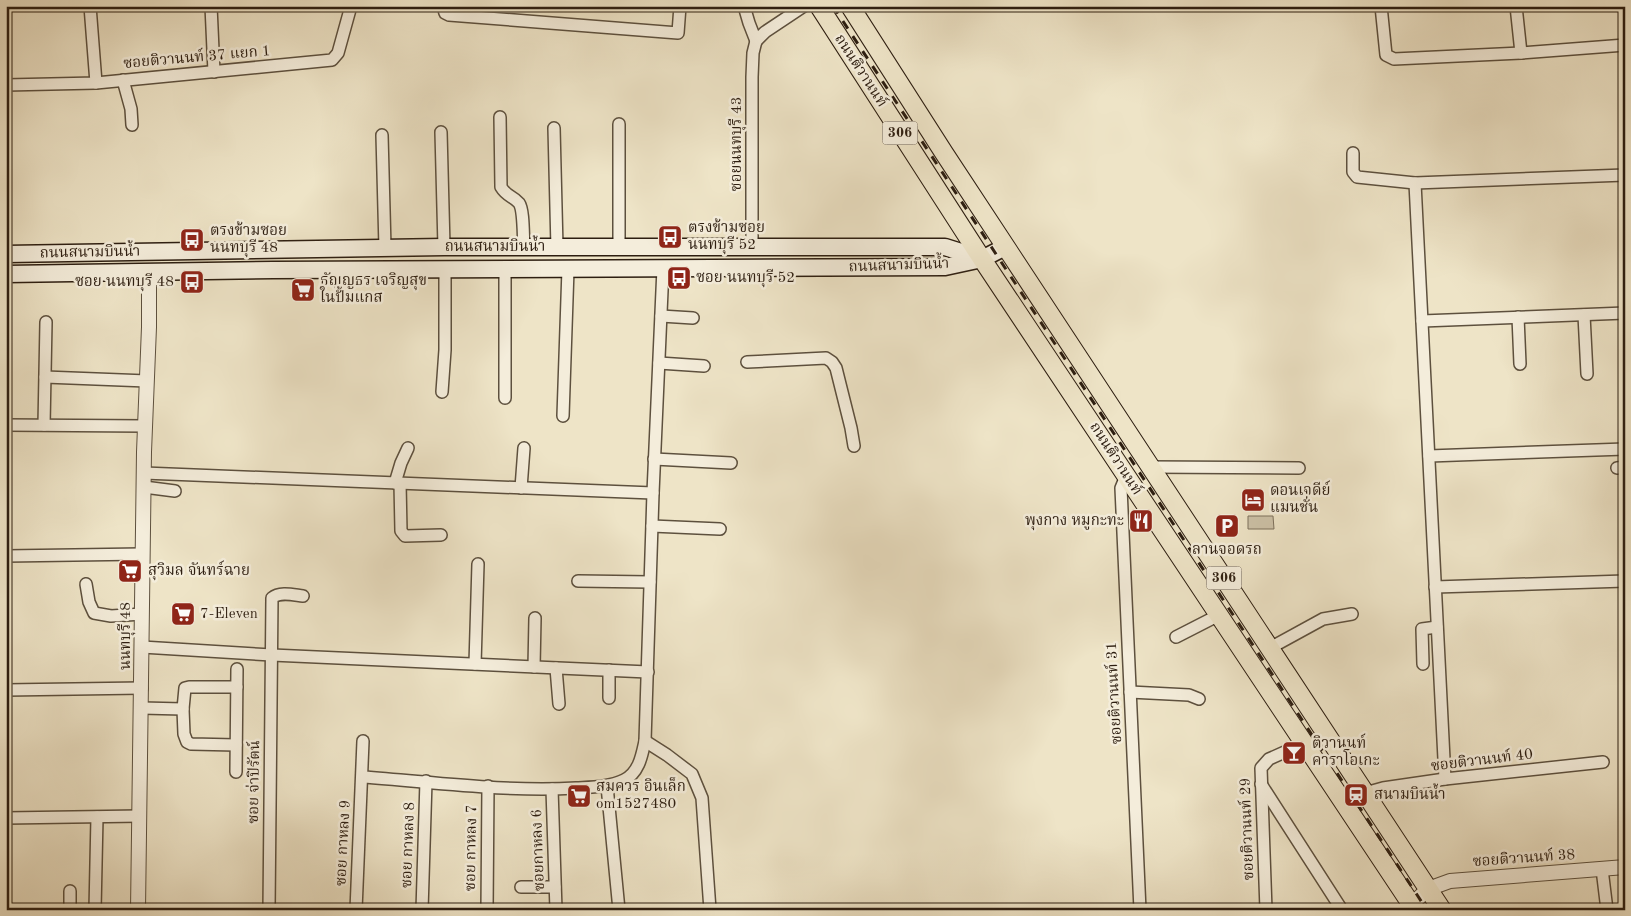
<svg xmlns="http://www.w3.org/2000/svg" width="1631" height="916" font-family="'Old Standard TT','Noto Serif Thai',serif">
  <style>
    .green { fill: #cdc2a8; stroke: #7d705c }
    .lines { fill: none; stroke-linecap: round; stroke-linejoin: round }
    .minor-casing { stroke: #5d503e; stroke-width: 14 }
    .tertiary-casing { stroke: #5d503e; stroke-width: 16 }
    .secondary-casing { stroke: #2d1e11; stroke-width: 19 }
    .primary-casing { stroke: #2d1e11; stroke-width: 20 }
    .minor { stroke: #f4eddb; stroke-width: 11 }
    .tertiary { stroke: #f4eddb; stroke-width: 14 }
    .secondary { stroke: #f4eddb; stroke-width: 16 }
    .primary { stroke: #eee4c7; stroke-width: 18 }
    .rail { stroke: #2d1e11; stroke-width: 3; stroke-dasharray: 9 9; stroke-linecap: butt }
    .labels { text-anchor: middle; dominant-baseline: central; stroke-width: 5; stroke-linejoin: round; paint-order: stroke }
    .shield { fill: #f4eddb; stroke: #695c4e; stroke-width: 1 }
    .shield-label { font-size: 14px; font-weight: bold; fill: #2d1e11 }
    .street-label { font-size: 15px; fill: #2d1e11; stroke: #f4eddb }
    .poi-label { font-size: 15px; fill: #2d1e11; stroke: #f4eddb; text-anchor: start }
  </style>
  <rect width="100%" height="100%" fill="#eee4c7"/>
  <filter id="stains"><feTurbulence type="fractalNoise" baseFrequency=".004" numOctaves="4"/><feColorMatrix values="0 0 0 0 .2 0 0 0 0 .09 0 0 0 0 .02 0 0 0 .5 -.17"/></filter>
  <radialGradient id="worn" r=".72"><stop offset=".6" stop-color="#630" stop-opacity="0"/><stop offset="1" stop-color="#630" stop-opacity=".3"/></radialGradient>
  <path class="green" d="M1248,516H1273L1274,529H1248Z"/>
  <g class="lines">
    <defs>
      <g id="minor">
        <path d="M90,6L96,83"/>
        <path d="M211,6L214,72"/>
        <path d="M443,6L445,13L449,15L678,33L680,6"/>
        <path d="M744,6L749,23L756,41"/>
        <path d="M1381,6L1386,55L1394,59L1521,53L1625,45"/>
        <path d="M1516,6L1521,53"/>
        <path d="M756,41L765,32L804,6"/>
        <path d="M123,80L131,109L132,125"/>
        <path d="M6,85L96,83L332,60L338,53L351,6"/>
        <path d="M500,117L501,187C507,197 512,195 519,203C524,210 523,237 524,247"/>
        <path d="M619,124V247"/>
        <path d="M554,128L557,248"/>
        <path d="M441,132L444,247"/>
        <path d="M382,135L385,248"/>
        <path d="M1353,153V172L1357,177L1415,183L1625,175"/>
        <path d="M1415,183L1445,779"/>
        <path d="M752,248V77L753,53L756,41"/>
        <path d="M1584,315L1587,374"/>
        <path d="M661,316L693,318"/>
        <path d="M1518,317L1520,364"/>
        <path d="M1422,321L1625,313"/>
        <path d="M747,362L826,358L832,362L836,368L851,428L854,446"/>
        <path d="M659,363L704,366"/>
        <path d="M45,377L147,381"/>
        <path d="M442,392L445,350V269"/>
        <path d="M505,398V269"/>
        <path d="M563,416L568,269"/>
        <path d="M6,425L145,426"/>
        <path d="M44,425L46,322"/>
        <path d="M1429,456L1625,449"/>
        <path d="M654,459L731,463"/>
        <path d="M1150,467L1299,468"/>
        <path d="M1617,468L1625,467"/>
        <path d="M144,473L653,493"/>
        <path d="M1126,476L1121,488L1140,910"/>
        <path d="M395,483L401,463L408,448"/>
        <path d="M400,483L401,531L405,536L441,535"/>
        <path d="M144,487L175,491"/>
        <path d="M521,488L524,448"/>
        <path d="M652,526L720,529"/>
        <path d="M6,556L142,554"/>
        <path d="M578,581L650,582"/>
        <path d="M86,584L89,602L94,613L111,616L142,614"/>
        <path d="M1435,587L1625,581"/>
        <path d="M1176,637L1219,615"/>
        <path d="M142,647L272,655L648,672"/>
        <path d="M1270,648L1323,619L1352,614"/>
        <path d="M475,664L478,564"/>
        <path d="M1423,664L1422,629L1437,627"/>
        <path d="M534,667L535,618"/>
        <path d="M556,668L559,704"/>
        <path d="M609,670V698"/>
        <path d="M6,690L142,688"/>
        <path d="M1130,692L1189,695L1199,699"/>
        <path d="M142,708L183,709L185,688L189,687H237"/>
        <path d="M183,709L184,734L187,742L191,744L236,745"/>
        <path d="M645,741L667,755L692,774L702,798L710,910"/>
        <path d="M236,772L237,669"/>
        <path d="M363,777C433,782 505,792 576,788C592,787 609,787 624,780C639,773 642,755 645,741L653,493L663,268"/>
        <path d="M1261,784L1342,910"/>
        <path d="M607,786L619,910"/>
        <path d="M552,789L556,910"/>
        <path d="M1365,793L1383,788L1445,779L1603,762"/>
        <path d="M6,818L140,816"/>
        <path d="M1602,869L1607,910"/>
        <path d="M521,887H555"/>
        <path d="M70,910V891"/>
        <path d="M95,910L97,817"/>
        <path d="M269,910L272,598C280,591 294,595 303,596"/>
        <path d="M356,910L363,741"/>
        <path d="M422,910L426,781"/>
        <path d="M487,910L488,786"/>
        <path d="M1266,910L1261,768L1269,759L1305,743"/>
      </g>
      <g id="tertiary">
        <path d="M1412,904L1428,889L1450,881L1625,867"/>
        <path d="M138,910L144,452L149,327V271"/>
      </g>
      <g id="secondary">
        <path d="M6,254L444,247H945L980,258"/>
        <path d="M6,274L273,270L945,267L982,259L1005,247"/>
      </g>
      <g id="primary">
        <path d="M819,6L982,259L1415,910"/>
        <path d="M850,6L944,153L1442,910"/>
      </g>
    </defs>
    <use href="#minor" class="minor-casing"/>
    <use href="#tertiary" class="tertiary-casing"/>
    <use href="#secondary" class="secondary-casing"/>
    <use href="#primary" class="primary-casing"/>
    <use href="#minor" class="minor"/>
    <use href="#tertiary" class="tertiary"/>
    <use href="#secondary" class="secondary"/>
    <use href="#primary" class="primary"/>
    <path class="rail" d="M833,6L1427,910"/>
  </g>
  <defs>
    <symbol id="bus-square" viewBox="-11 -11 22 22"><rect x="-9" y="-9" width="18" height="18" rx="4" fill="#8f2418" stroke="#f4eddb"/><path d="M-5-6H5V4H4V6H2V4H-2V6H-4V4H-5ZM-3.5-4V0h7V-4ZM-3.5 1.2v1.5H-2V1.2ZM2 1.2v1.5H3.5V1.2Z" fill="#fff"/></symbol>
    <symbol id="supermarket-square" viewBox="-11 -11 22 22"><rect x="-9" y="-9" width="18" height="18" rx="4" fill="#8f2418" stroke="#f4eddb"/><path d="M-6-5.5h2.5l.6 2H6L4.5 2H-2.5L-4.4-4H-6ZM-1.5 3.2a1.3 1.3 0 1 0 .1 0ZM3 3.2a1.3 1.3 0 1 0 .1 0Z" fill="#fff"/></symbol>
    <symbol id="hotel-square" viewBox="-11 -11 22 22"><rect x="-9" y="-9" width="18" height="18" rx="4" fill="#8f2418" stroke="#f4eddb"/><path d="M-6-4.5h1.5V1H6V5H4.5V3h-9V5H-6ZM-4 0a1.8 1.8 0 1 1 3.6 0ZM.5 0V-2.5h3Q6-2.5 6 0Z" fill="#fff"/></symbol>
    <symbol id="restaurant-square" viewBox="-11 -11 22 22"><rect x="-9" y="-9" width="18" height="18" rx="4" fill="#8f2418" stroke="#f4eddb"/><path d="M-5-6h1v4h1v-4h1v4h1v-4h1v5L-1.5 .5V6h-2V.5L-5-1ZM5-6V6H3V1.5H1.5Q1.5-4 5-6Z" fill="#fff"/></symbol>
    <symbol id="parking-square" viewBox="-11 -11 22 22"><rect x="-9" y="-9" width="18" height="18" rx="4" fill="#8f2418" stroke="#f4eddb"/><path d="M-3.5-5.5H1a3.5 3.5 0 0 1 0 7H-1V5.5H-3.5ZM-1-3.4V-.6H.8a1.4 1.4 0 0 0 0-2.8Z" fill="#fff"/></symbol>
    <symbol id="bar-square" viewBox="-11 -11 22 22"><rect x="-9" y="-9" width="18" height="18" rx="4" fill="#8f2418" stroke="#f4eddb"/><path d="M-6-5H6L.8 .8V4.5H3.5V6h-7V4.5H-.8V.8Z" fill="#fff"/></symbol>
    <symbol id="station-square" viewBox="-11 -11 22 22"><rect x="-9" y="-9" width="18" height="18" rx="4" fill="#8f2418" stroke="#f4eddb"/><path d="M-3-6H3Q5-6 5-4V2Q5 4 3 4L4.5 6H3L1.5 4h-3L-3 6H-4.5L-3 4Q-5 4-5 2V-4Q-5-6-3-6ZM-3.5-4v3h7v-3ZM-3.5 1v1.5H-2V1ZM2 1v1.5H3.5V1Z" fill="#fff"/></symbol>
  </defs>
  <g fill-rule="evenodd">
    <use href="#bus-square" x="656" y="223" width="28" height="28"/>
    <use href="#bus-square" x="178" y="226" width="28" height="28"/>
    <use href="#bus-square" x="665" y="264" width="28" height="28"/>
    <use href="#bus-square" x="178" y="268" width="28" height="28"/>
    <use href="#supermarket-square" x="289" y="276" width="28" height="28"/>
    <use href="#hotel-square" x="1239" y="486" width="28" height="28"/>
    <use href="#restaurant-square" x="1127" y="507" width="28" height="28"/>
    <use href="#parking-square" x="1213" y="512" width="28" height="28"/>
    <use href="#supermarket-square" x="116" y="557" width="28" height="28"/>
    <use href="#supermarket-square" x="169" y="600" width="28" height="28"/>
    <use href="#bar-square" x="1280" y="739" width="28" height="28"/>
    <use href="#station-square" x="1342" y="781" width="28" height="28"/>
    <use href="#supermarket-square" x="565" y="782" width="28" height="28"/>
  </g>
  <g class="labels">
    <g class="shield">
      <rect x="882.5" y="121.5" width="35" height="23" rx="4"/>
      <rect x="1206.5" y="566.5" width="35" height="23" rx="4"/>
    </g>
    <g class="shield-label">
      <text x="900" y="133">306</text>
      <text x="1224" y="578">306</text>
    </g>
    <g class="street-label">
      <text transform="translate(197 58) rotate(-5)">ซอยติวานนท์ 37 แยก 1</text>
      <text transform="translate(860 71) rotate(57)">ถนนติวานนท์</text>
      <text transform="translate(737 144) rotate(-90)">ซอยนนทบุรี 43</text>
      <text x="495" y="247">ถนนสนามบินน้ำ</text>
      <text transform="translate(90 253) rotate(-1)">ถนนสนามบินน้ำ</text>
      <text transform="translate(899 266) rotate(-2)">ถนนสนามบินน้ำ</text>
      <text transform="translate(1115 459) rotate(57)">ถนนติวานนท์</text>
      <text transform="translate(126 636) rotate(-90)">นนทบุรี 48</text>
      <text transform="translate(1115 693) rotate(-93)">ซอยติวานนท์ 31</text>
      <text transform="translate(1482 761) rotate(-7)">ซอยติวานนท์ 40</text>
      <text transform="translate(255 782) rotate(-89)">ซอย จ่าปิรัตน์</text>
      <text transform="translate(1248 829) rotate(-92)">ซอยติวานนท์ 29</text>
      <text transform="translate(344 843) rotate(-87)">ซอย กาหลง 9</text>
      <text transform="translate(409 845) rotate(-88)">ซอย กาหลง 8</text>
      <text transform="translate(472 848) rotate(-89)">ซอย กาหลง 7</text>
      <text transform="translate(539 850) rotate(-92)">ซอยกาหลง 6</text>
      <text transform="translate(1524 859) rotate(-4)">ซอยติวานนท์ 38</text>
    </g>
    <g class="poi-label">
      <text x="688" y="228">ตรงข้ามซอย<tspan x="688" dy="17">นนทบุรี 52</tspan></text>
      <text x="210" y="231">ตรงข้ามซอย<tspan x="210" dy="17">นนทบุรี 48</tspan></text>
      <text x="696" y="278">ซอย นนทบุรี 52</text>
      <text x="320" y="281">ธัญญธร เจริญสุข<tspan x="320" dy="17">ในปั้มแกส</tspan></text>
      <text x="174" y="282" text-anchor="end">ซอย นนทบุรี 48</text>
      <text x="1270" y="491">ดอนเจดีย์<tspan x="1270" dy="17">แมนชั่น</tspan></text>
      <text x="1124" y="521" text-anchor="end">พุงกาง หมูกะทะ</text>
      <text x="1227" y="550" text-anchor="middle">ลานจอดรถ</text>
      <text x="148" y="571">สุวิมล จันทร์ฉาย</text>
      <text x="200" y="614">7-Eleven</text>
      <text x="1312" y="744">ติวานนท์<tspan x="1312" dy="17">คาราโอเกะ</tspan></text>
      <text x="596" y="787">สมควร อินเล็ก<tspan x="596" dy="17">om1527480</tspan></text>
      <text x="1374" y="795">สนามบินน้ำ</text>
    </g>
  </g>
  <rect width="1631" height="916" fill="none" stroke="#eee4c7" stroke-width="25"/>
  <rect x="8" y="8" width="1616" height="901" fill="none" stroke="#2d1e11" stroke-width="2.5"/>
  <rect x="12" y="12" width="1606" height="891" fill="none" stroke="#2d1e11"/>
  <rect width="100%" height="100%" filter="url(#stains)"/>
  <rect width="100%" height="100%" fill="url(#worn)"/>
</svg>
